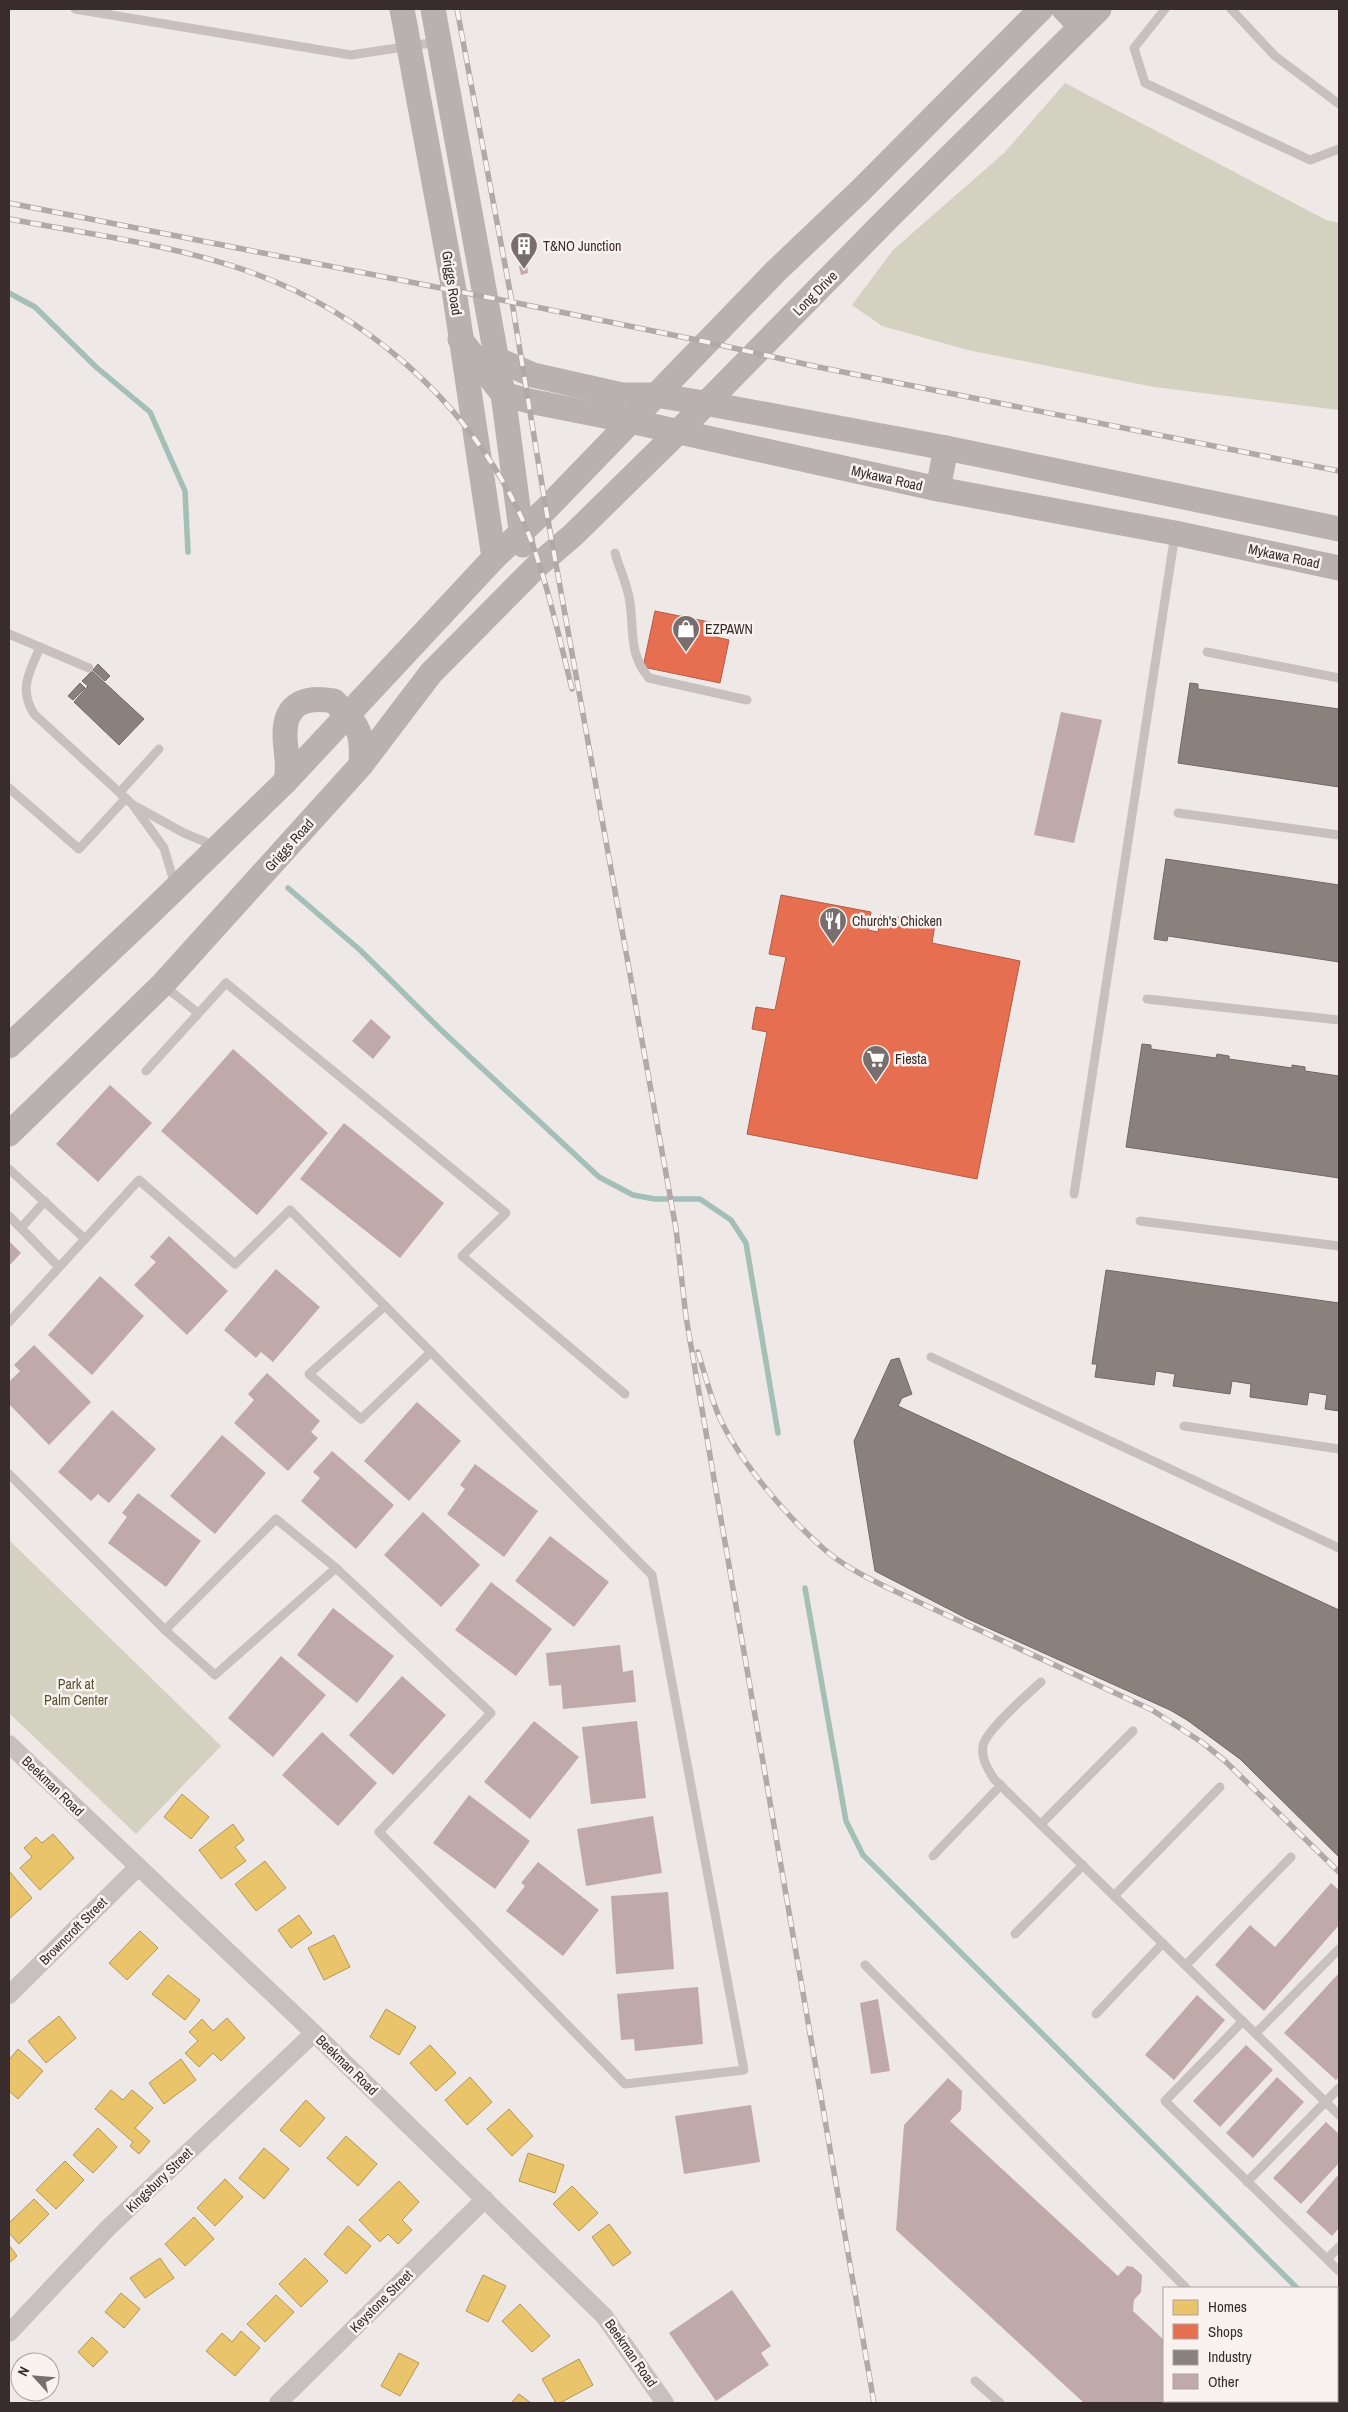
<svg xmlns="http://www.w3.org/2000/svg" width="1348" height="2412" font-family="'Archivo Narrow',sans-serif">
  <style>
    .green { fill: #d3d2c1 }
    .homes { fill: #e9c46a; stroke: #b49757 }
    .shops { fill: #e76f51; stroke: #b25b46 }
    .industry { fill: #8a817c; stroke: #716864 }
    .lines { fill: none; stroke-linecap: round; stroke-linejoin: round }
    .stream { stroke: #a4beb8; stroke-width: 5.5 }
    .building { fill: #c0aaa9 }
    .service { stroke: #c8c0be; stroke-width: 9 }
    .minor { stroke: #c8c0be; stroke-width: 18 }
    .secondary { stroke: #b8b1af; stroke-width: 25 }
    .rail-casing { stroke: #afaaa9; stroke-width: 5.5 }
    .rail { stroke: #f9f2ee; stroke-width: 4; stroke-dasharray: 11; stroke-linecap: butt }
    .labels { text-anchor: middle; dominant-baseline: central; stroke-width: 5; stroke-linejoin: round; paint-order: stroke }
    .poi-label { font-size: 14px; fill: #382d2c; stroke: #f9f2ee; text-anchor: start }
    .street-label { font-size: 14px; fill: #382d2c; stroke: #f9f2ee }
    .park-label { font-size: 14px; fill: #505432; stroke: #f9f2ee }
  </style>
  <rect width="100%" height="100%" fill="#eee8e6"/>
  <g class="green">
    <path d="M1065,83L1326,220L1339,223V410L1154,387L968,350L882,326L852,305L893,250L1004,153Z"/>
    <path d="M9,1540L221,1746L136,1834L9,1713Z"/>
  </g>
  <g class="homes">
    <path d="M182,1794L209,1817L191,1839L164,1817Z"/>
    <path d="M233,1824L244,1840L235,1847L246,1861L221,1879L199,1850Z"/>
    <path d="M53,1834L74,1858L40,1890L20,1868L32,1857L24,1848L36,1837L42,1843Z"/>
    <path d="M265,1861L286,1888L256,1911L235,1884Z"/>
    <path d="M9,1871L32,1898L9,1919Z"/>
    <path d="M299,1915L312,1933L291,1948L278,1930Z"/>
    <path d="M140,1931L158,1948L127,1980L109,1963Z"/>
    <path d="M334,1935L350,1967L324,1980L308,1948Z"/>
    <path d="M168,1975L200,2000L185,2020L152,1994Z"/>
    <path d="M386,2009L416,2027L399,2055L370,2037Z"/>
    <path d="M59,2016L76,2038L46,2063L28,2041Z"/>
    <path d="M227,2018L245,2038L221,2061L213,2053L199,2067L185,2053L198,2041L189,2032L202,2019L213,2031Z"/>
    <path d="M430,2045L456,2073L436,2091L410,2063Z"/>
    <path d="M18,2049L43,2071L18,2099L9,2091V2060Z"/>
    <path d="M181,2059L196,2080L164,2104L149,2083Z"/>
    <path d="M470,2077L492,2102L467,2125L445,2100Z"/>
    <path d="M111,2090L123,2100L132,2090L153,2108L135,2128L150,2141L139,2154L130,2146L133,2142L95,2109Z"/>
    <path d="M306,2100L325,2118L300,2147L280,2130Z"/>
    <path d="M509,2109L533,2136L512,2156L487,2129Z"/>
    <path d="M98,2128L117,2147L93,2173L73,2155Z"/>
    <path d="M346,2136L377,2164L358,2186L327,2158Z"/>
    <path d="M264,2148L289,2169L264,2199L239,2178Z"/>
    <path d="M528,2153L564,2165L555,2193L519,2181Z"/>
    <path d="M65,2161L84,2180L56,2209L36,2190Z"/>
    <path d="M225,2179L243,2197L215,2226L197,2208Z"/>
    <path d="M399,2181L419,2202L402,2220L412,2230L398,2244L388,2234L380,2242L359,2220Z"/>
    <path d="M572,2186L598,2213L579,2231L553,2204Z"/>
    <path d="M34,2199L49,2214L19,2244L9,2233V2223Z"/>
    <path d="M194,2217L214,2239L185,2266L165,2244Z"/>
    <path d="M609,2224L631,2253L613,2266L592,2237Z"/>
    <path d="M348,2226L371,2246L346,2274L324,2254Z"/>
    <path d="M9,2245L17,2256L9,2263Z"/>
    <path d="M160,2258L174,2278L145,2298L130,2278Z"/>
    <path d="M305,2258L328,2281L301,2307L279,2284Z"/>
    <path d="M483,2275L506,2286L488,2322L466,2311Z"/>
    <path d="M121,2293L140,2309L124,2328L105,2312Z"/>
    <path d="M276,2295L294,2312L265,2342L247,2324Z"/>
    <path d="M520,2304L550,2336L532,2352L502,2321Z"/>
    <path d="M241,2331L260,2348L235,2376L206,2351L222,2333L232,2342Z"/>
    <path d="M92,2337L108,2352L93,2367L78,2352Z"/>
    <path d="M399,2353L419,2363L400,2396L381,2386Z"/>
    <path d="M579,2359L593,2385L560,2403H556L542,2379Z"/>
    <path d="M50,2373L59,2376L54,2389L50,2387Z"/>
    <path d="M519,2394L531,2403H511Z"/>
  </g>
  <g class="shops">
    <path d="M655,611L719,624L716,637L729,640L720,683L643,667Z"/>
    <path d="M781,895L871,912L868,930L878,932L881,914L935,924L932,943L1020,961L977,1179L747,1134L767,1032L752,1029L756,1007L775,1010L786,957L769,954Z"/>
  </g>
  <g class="industry">
    <path d="M98,664L110,676L105,681L93,670Z"/>
    <path d="M92,671L144,719L119,745L74,702L88,686L82,681Z"/>
    <path d="M80,683L85,688L73,700L68,696Z"/>
    <path d="M1190,683L1198,684V689L1339,709V787L1178,763Z"/>
    <path d="M1166,859L1339,885V962L1168,936L1167,941L1154,939Z"/>
    <path d="M1142,1044L1151,1045V1049L1216,1058L1217,1054L1229,1056V1059L1292,1068V1065L1305,1067V1071L1339,1076V1178L1126,1147Z"/>
    <path d="M1106,1270L1339,1303V1411L1325,1409L1327,1395L1309,1392L1307,1405L1250,1397L1251,1384L1232,1381L1230,1394L1173,1386L1175,1374L1156,1371L1154,1385L1095,1377L1097,1364H1092Z"/>
    <path d="M899,1358L912,1394L902,1398L898,1406L1339,1610V1857L1240,1759L1187,1720L1170,1710L966,1618L875,1571L854,1441L891,1360Z"/>
  </g>
  <g class="lines">
    <g class="stream">
      <path d="M9,293L35,307L96,367L150,412L185,491L188,552"/>
      <path d="M288,888L360,950L440,1029L599,1177L633,1195L655,1199H700L731,1220L746,1243L778,1433"/>
      <path d="M805,1588L846,1821L863,1855L1297,2288"/>
      <path d="M1337,2328L1339,2331"/>
    </g>
  </g>
  <g class="building">
    <path d="M527,265L528,273L521,275L519,266Z"/>
    <path d="M1061,712L1102,720L1074,843L1034,835Z"/>
    <path d="M371,1019L391,1037L373,1059L352,1041Z"/>
    <path d="M233,1049L328,1133L257,1215L161,1131Z"/>
    <path d="M110,1085L152,1123L98,1182L56,1144Z"/>
    <path d="M344,1123L444,1203L400,1258L300,1179Z"/>
    <path d="M169,1236L228,1291L187,1335L134,1285L156,1262L150,1257Z"/>
    <path d="M9,1241L21,1253L9,1266Z"/>
    <path d="M276,1269L320,1307L273,1362L261,1352L256,1358L224,1330Z"/>
    <path d="M100,1276L144,1316L92,1375L48,1335Z"/>
    <path d="M34,1345L91,1402L49,1445L9,1404V1382L20,1371L14,1365Z"/>
    <path d="M267,1373L320,1421L311,1432L318,1438L288,1471L234,1423L254,1400L248,1394Z"/>
    <path d="M417,1402L461,1441L409,1501L364,1461Z"/>
    <path d="M112,1410L156,1449L109,1503L98,1494L91,1501L58,1472Z"/>
    <path d="M222,1435L266,1473L215,1534L170,1496Z"/>
    <path d="M332,1451L394,1505L356,1549L301,1501L320,1478L313,1472Z"/>
    <path d="M475,1464L538,1511L504,1557L447,1514L465,1489L460,1485Z"/>
    <path d="M138,1493L201,1541L166,1587L108,1543L127,1517L122,1513Z"/>
    <path d="M423,1512L480,1565L441,1607L384,1555Z"/>
    <path d="M550,1536L609,1582L574,1627L515,1581Z"/>
    <path d="M491,1582L552,1629L516,1676L455,1630Z"/>
    <path d="M333,1608L394,1656L357,1703L297,1655Z"/>
    <path d="M620,1645L623,1672L633,1670L636,1702L563,1709L561,1685L549,1686L546,1653Z"/>
    <path d="M281,1656L326,1695L273,1757L228,1718Z"/>
    <path d="M402,1676L446,1715L393,1775L349,1735Z"/>
    <path d="M534,1721L579,1757L530,1819L484,1782Z"/>
    <path d="M637,1721L646,1798L591,1804L582,1727Z"/>
    <path d="M322,1732L377,1783L338,1826L282,1775Z"/>
    <path d="M469,1795L530,1841L495,1889L433,1843Z"/>
    <path d="M653,1816L662,1873L586,1886L577,1829Z"/>
    <path d="M538,1862L599,1910L563,1956L506,1911L525,1886L521,1883Z"/>
    <path d="M1331,1883L1339,1890V1925L1264,2011L1215,1965L1250,1925L1275,1947Z"/>
    <path d="M668,1892L674,1969L616,1974L611,1896Z"/>
    <path d="M1339,1973V2077L1336,2080L1284,2033Z"/>
    <path d="M698,1987L703,2044L635,2051L634,2039L621,2040L617,1994Z"/>
    <path d="M1197,1995L1225,2020L1174,2080L1145,2055Z"/>
    <path d="M878,1999L890,2071L871,2074L860,2003Z"/>
    <path d="M1246,2045L1273,2070L1220,2127L1193,2101Z"/>
    <path d="M1277,2077L1304,2102L1253,2158L1226,2133Z"/>
    <path d="M948,2078L962,2091L961,2110L950,2121L1118,2276L1127,2266L1133,2267L1142,2275L1141,2292L1134,2300L1133,2311L1164,2340V2401H1230L1232,2403H1084L896,2230L904,2125Z"/>
    <path d="M751,2105L760,2162L684,2174L675,2116Z"/>
    <path d="M1326,2122L1339,2134V2163L1301,2204L1273,2178Z"/>
    <path d="M1339,2174V2228L1332,2236L1306,2212Z"/>
    <path d="M732,2290L771,2346L761,2353L769,2365L716,2401L669,2333Z"/>
  </g>
  <g class="lines">
    <g class="service">
      <path d="M75,9L351,55L437,42"/>
      <path d="M1165,9L1134,48L1145,83L1310,160L1339,149"/>
      <path d="M1231,9L1275,56L1339,104"/>
      <path d="M615,553C619,567 626,582 629,597C635,628 627,652 649,678L747,700"/>
      <path d="M9,634L89,668"/>
      <path d="M40,647C30,672 18,688 34,714L133,805L164,848L175,885"/>
      <path d="M1207,652L1339,678"/>
      <path d="M9,788L79,849L126,798"/>
      <path d="M120,792L159,749"/>
      <path d="M135,806L184,833L215,846"/>
      <path d="M1178,813L1339,835"/>
      <path d="M163,985L198,1013"/>
      <path d="M1147,999L1339,1020"/>
      <path d="M146,1071L226,983L506,1213L462,1256L625,1394"/>
      <path d="M9,1169L85,1239"/>
      <path d="M1074,1194L1175,534"/>
      <path d="M9,1216L59,1267"/>
      <path d="M1140,1221L1339,1246"/>
      <path d="M21,1228L45,1201"/>
      <path d="M385,1306L309,1374L361,1419L431,1352"/>
      <path d="M9,1322L139,1180L235,1264L290,1210L652,1575L744,2070L625,2084L379,1832L491,1713L336,1568L276,1519L165,1630L9,1474"/>
      <path d="M931,1357L1339,1548"/>
      <path d="M1184,1426L1339,1449"/>
      <path d="M165,1630L215,1675L336,1568"/>
      <path d="M1041,1682C1028,1694 985,1731 983,1746C981,1759 988,1769 994,1779L1339,2115"/>
      <path d="M1041,1824L1133,1731"/>
      <path d="M933,1856L1001,1785"/>
      <path d="M1114,1896L1220,1787"/>
      <path d="M1015,1934L1083,1865"/>
      <path d="M865,1965L1186,2288"/>
      <path d="M1186,1965L1291,1857"/>
      <path d="M1096,2014L1163,1943"/>
      <path d="M1243,2021L1165,2101L1339,2271"/>
      <path d="M1256,2033L1339,1949"/>
      <path d="M1247,2182L1339,2088"/>
      <path d="M1327,2259L1339,2247"/>
      <path d="M975,2381L1000,2403"/>
      <path d="M1298,2401L1301,2403"/>
    </g>
    <g class="minor">
      <path d="M9,1744L314,2033L604,2316L665,2403"/>
      <path d="M9,1995L138,1867"/>
      <path d="M9,2333L107,2229L314,2033"/>
      <path d="M278,2403L485,2199"/>
    </g>
    <g class="secondary">
      <path d="M402,9L454,290L494,558"/>
      <path d="M433,9L503,394L523,545"/>
      <path d="M1064,9L1081,27"/>
      <path d="M460,339L503,394L529,401L630,421L938,489L1175,533L1339,568"/>
      <path d="M496,359L533,375L622,395H655L704,403L946,448L1339,529"/>
      <path d="M938,489L946,448"/>
      <path d="M286,781C290,764 285,751 285,734C285,702 307,696 334,701C358,727 363,728 361,765"/>
      <path d="M9,1046L147,916L286,781L494,558L546,509L775,272L860,191L1041,9"/>
      <path d="M9,1134L163,984L361,765L431,673L538,565L573,535L677,433L887,219L1099,9"/>
    </g>
    <defs>
      <g id="rail">
        <path d="M457,9L512,302L546,509L676,1229L686,1317L874,2403"/>
        <path d="M9,203L512,302L707,342L818,367L1339,471"/>
        <path d="M9,219C89,234 176,245 253,273C366,314 464,400 517,508C543,560 558,633 572,689"/>
        <path d="M698,1352C704,1372 710,1394 718,1414C738,1460 786,1516 824,1549C842,1565 864,1576 886,1587L1152,1710L1203,1743L1225,1761L1339,1872"/>
      </g>
    </defs>
    <use href="#rail" class="rail-casing"/>
    <use href="#rail" class="rail"/>
  </g>
  <defs>
    <symbol id="building-pin" viewBox="-11 -11 22 30"><path d="M0 17L-7.5 6A9.5 9.5 0 1 1 7.5 6Z" fill="#786e6d" stroke="#f9f2ee"/><path d="M-4-6H4V6H1V3H-1V6H-4ZM-2.5-4.3h1.7v1.8h-1.7ZM.8-4.3h1.7v1.8H.8ZM-2.5-1h1.7V.8h-1.7ZM.8-1h1.7V.8H.8Z" fill="#fff"/></symbol>
    <symbol id="shop-pin" viewBox="-11 -11 22 30"><path d="M0 17L-7.5 6A9.5 9.5 0 1 1 7.5 6Z" fill="#786e6d" stroke="#f9f2ee"/><path d="M-5-2.5h2.3a2.7 3.5 0 0 1 5.4 0H5L5.5 6h-11ZM-1.5-2.5h3a1.5 2.3 0 0 0-3 0Z" fill="#fff"/></symbol>
    <symbol id="restaurant-pin" viewBox="-11 -11 22 30"><path d="M0 17L-7.5 6A9.5 9.5 0 1 1 7.5 6Z" fill="#786e6d" stroke="#f9f2ee"/><path d="M-5-6h1v4h1v-4h1v4h1v-4h1v5L-1.5 .5V6h-2V.5L-5-1ZM5-6V6H3V1.5H1.5Q1.5-4 5-6Z" fill="#fff"/></symbol>
    <symbol id="supermarket-pin" viewBox="-11 -11 22 30"><path d="M0 17L-7.5 6A9.5 9.5 0 1 1 7.5 6Z" fill="#786e6d" stroke="#f9f2ee"/><path d="M-6-5.5h2.5l.6 2H6L4.5 2H-2.5L-4.4-4H-6ZM-1.5 3.2a1.3 1.3 0 1 0 .1 0ZM3 3.2a1.3 1.3 0 1 0 .1 0Z" fill="#fff"/></symbol>
  </defs>
  <g fill-rule="evenodd">
    <use href="#building-pin" x="508" y="230" width="32" height="43"/>
    <use href="#shop-pin" x="670" y="613" width="32" height="43"/>
    <use href="#restaurant-pin" x="817" y="905" width="32" height="43"/>
    <use href="#supermarket-pin" x="860" y="1043" width="32" height="43"/>
  </g>
  <g class="labels">
    <g class="poi-label">
      <text x="543" y="246">T&amp;NO Junction</text>
      <text x="705" y="629">EZPAWN</text>
      <text x="852" y="921">Church's Chicken</text>
      <text x="895" y="1059">Fiesta</text>
    </g>
    <g class="street-label">
      <text transform="translate(452 283) rotate(81)">Griggs Road</text>
      <text transform="translate(815 293) rotate(-45)">Long Drive</text>
      <text transform="translate(887 478) rotate(13)">Mykawa Road</text>
      <text transform="translate(1284 556) rotate(12)">Mykawa Road</text>
      <text transform="translate(289 845) rotate(-48)">Griggs Road</text>
      <text transform="translate(53 1786) rotate(44)">Beekman Road</text>
      <text transform="translate(73 1931) rotate(-45)">Browncroft Street</text>
      <text transform="translate(347 2065) rotate(44)">Beekman Road</text>
      <text transform="translate(159 2180) rotate(-44)">Kingsbury Street</text>
      <text transform="translate(381 2301) rotate(-45)">Keystone Street</text>
      <text transform="translate(631 2353) rotate(55)">Beekman Road</text>
    </g>
    <g class="park-label">
      <text x="76" y="1684">Park at<tspan x="76" dy="16">Palm Center</tspan></text>
    </g>
  </g>
  <rect width="1348" height="2412" fill="none" stroke="#382d2c" stroke-width="20"/>
  <rect x="1163" y="2287" width="175" height="115" fill="#f9f2ee" stroke="#aca3a0"/>
  <rect x="1173" y="2300" width="25" height="15" fill="#e9c46a" stroke="#aca3a0"/>
  <text x="1208" y="2312" font-size="15" fill="#382d2c">Homes</text>
  <rect x="1173" y="2324" width="25" height="15" fill="#e76f51" stroke="#aca3a0"/>
  <text x="1208" y="2337" font-size="15" fill="#382d2c">Shops</text>
  <rect x="1173" y="2350" width="25" height="15" fill="#8a817c" stroke="#aca3a0"/>
  <text x="1208" y="2362" font-size="15" fill="#382d2c">Industry</text>
  <rect x="1173" y="2374" width="25" height="15" fill="#c0aaa9" stroke="#aca3a0"/>
  <text x="1208" y="2387" font-size="15" fill="#382d2c">Other</text>
  <g transform="translate(35 2377) rotate(296)"><circle r="24" fill="#f9f2ee" stroke="#aca3a0"/>
  <path d="M0-4L9 19L0 12L-9 19Z" fill="#786e6d"/>
  <text y="-8" font-size="14" font-weight="bold" text-anchor="middle" fill="#382d2c">N</text>
  </g>
</svg>
